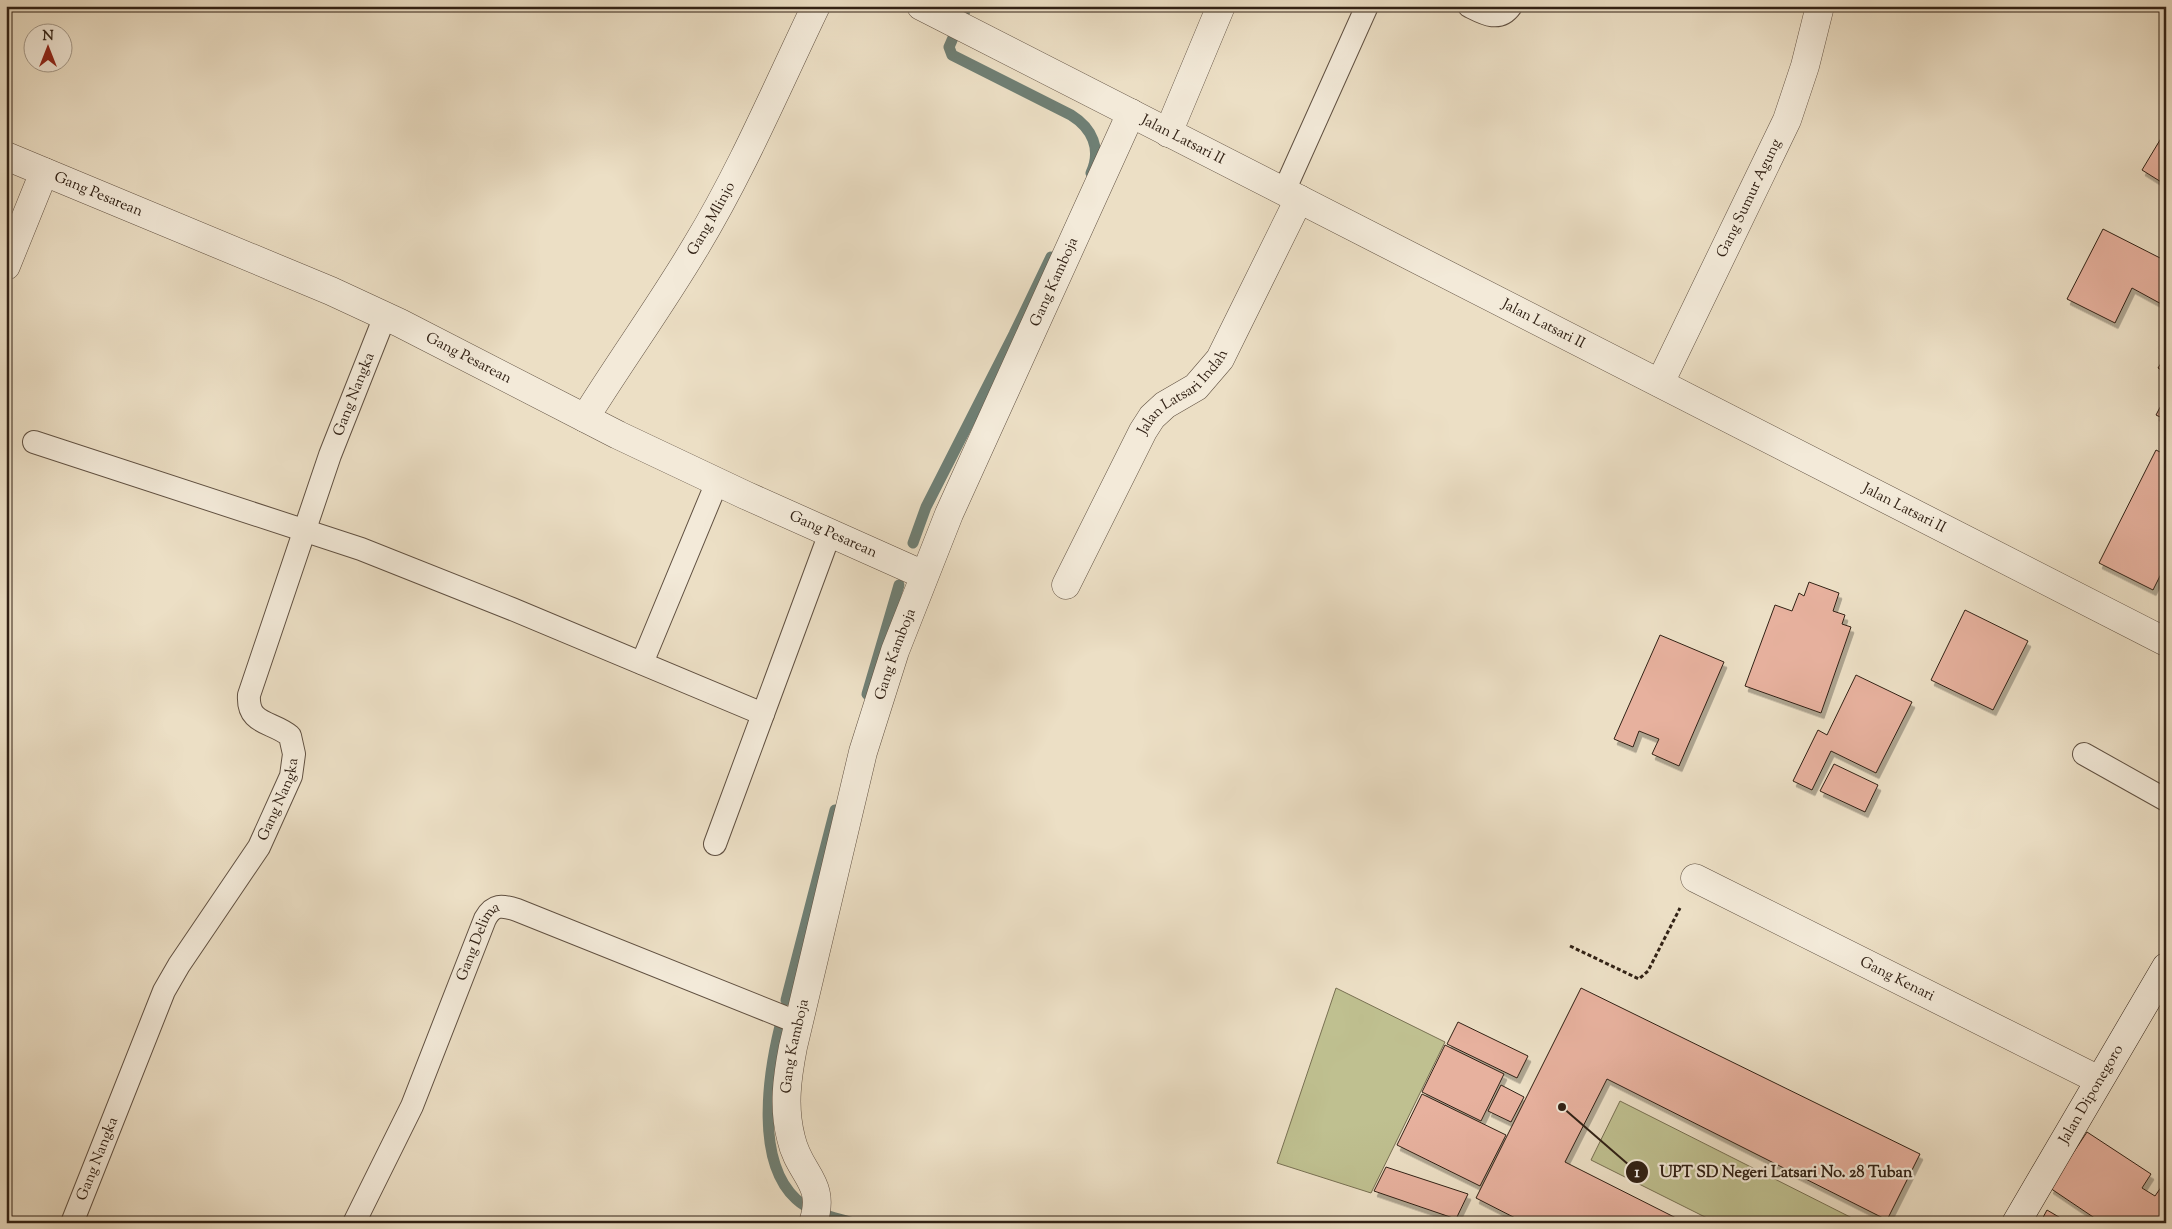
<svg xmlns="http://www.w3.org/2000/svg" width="2172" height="1229" font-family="'Sorts Mill Goudy',serif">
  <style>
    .grass { fill: #bfc090; stroke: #787052 }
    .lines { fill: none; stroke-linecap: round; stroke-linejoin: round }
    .stream { stroke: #6f7f74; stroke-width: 11 }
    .building { fill: #e7b19e; stroke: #312115; filter: url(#shadow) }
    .lane-casing { stroke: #605041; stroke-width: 24 }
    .street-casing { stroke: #605041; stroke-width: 29 }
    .secondary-casing { stroke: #312115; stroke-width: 29 }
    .path { stroke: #312115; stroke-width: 3; stroke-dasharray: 4 2.5; stroke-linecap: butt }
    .lane { stroke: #f3ead9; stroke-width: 22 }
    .street { stroke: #f3ead9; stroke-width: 28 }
    .secondary { stroke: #f3ead9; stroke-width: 28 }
    .labels { text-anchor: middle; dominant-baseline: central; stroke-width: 4.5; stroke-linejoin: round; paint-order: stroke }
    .street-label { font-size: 15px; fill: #312115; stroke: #f3ead9 }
    .leader { fill: none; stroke: #312115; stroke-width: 2 }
    .callout-dot { fill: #312115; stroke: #f3ead9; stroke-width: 2 }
    .mark-label { font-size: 15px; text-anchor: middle; font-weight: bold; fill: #fff }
    .callout-label { font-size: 16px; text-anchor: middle; font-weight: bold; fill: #312115; stroke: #f3ead9; stroke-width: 4.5; stroke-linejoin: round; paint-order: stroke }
  </style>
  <defs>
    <filter id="shadow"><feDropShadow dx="3" dy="5.5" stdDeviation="0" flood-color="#0004"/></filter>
  </defs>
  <rect width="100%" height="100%" fill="#ecdfc5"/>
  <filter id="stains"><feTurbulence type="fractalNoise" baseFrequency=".004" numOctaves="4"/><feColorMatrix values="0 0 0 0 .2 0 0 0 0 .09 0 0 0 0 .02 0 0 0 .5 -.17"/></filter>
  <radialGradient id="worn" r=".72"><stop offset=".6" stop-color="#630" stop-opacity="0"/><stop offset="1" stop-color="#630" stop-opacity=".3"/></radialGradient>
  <g class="grass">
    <path d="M1336,988L1445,1042L1371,1193L1277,1163Z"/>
    <path d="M1620,1101L1862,1223H1717L1591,1160Z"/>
  </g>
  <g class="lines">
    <g class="stream">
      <path d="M967,6L949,47L952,55L1071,115C1092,128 1102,149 1091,173"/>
      <path d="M913,543L926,507L1014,334L1051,257"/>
      <path d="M867,694L899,585"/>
      <path d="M786,1000L835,810"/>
      <path d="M780,1026C768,1075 755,1161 796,1199C811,1213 834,1217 853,1223"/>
    </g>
  </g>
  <g class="building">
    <path d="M2166,130V185L2142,170Z"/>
    <path d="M2103,229L2166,261L2165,306L2132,288L2115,323L2067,299Z"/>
    <path d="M2166,355V373L2158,368Z"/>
    <path d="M2166,396V420L2156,415Z"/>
    <path d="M2156,450L2166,455V564L2153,590L2099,563Z"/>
    <path d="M1809,582L1839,593L1833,611L1845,615L1842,624L1851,627L1821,713L1745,686L1775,605L1792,611L1799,593L1804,596Z"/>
    <path d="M1965,610L2028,641L1993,710L1931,680Z"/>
    <path d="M1660,635L1724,662L1679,766L1652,754L1659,739L1639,731L1633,747L1614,739Z"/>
    <path d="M1856,675L1912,702L1876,773L1831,751L1812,790L1793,781L1818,730L1827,735Z"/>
    <path d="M1834,764L1878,785L1865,812L1820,791Z"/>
    <path d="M1581,988L1920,1154L1887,1220L1607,1079L1565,1162L1686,1223H1525L1476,1198Z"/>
    <path d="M1458,1022L1528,1056L1517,1078L1447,1044Z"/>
    <path d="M1445,1045L1504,1074L1481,1121L1422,1092Z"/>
    <path d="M1501,1085L1524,1097L1511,1122L1488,1111Z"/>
    <path d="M1422,1094L1506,1135L1480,1186L1397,1145Z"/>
    <path d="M2087,1132L2151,1174L2142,1188L2155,1196L2166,1180V1223H2102L2050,1188Z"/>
    <path d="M1386,1167L1468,1194L1456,1219L1374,1191Z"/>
    <path d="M2047,1210L2069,1223H2040Z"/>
  </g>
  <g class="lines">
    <defs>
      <g id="lane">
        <path d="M1469,6C1483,13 1499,23 1511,6"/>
        <path d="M1284,191L1367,6"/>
        <path d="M34,442L361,549L512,609L763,714"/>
        <path d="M642,663L717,482"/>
        <path d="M2084,754L2166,800"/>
        <path d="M715,844L830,533"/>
        <path id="s1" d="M72,1223L164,991L179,965L259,847L291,776L294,754L290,736C272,721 247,725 249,695L330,455L385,316"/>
        <path id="s2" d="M354,1223L412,1106L485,919C493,904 502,905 517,910L799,1023"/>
      </g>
      <g id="street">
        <path id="s3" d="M921,6L2166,642"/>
        <path d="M1168,133L1221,6"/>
        <path id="s4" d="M6,156L331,291L400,323L618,435L745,495L924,575"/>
        <path d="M6,266L44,172"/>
        <path id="s5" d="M1660,383L1787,120L1805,66L1820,6"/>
        <path id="s6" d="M585,418C621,360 661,305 696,246C742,170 777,87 816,6"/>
        <path id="s7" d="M1066,585L1143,431L1152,417L1165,405L1196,387L1220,359L1299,199"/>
        <path id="s8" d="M1695,878L2099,1080"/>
        <path id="s9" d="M813,1223C827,1182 799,1175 791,1138C783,1107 787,1078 793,1047L863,752L895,651L949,514L1131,113"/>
      </g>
      <g id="secondary">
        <path id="s10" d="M2016,1223L2166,967"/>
      </g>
    </defs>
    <use href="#lane" class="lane-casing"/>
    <use href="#street" class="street-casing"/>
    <use href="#secondary" class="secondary-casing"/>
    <path class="path" d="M1570,946L1639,979L1648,971L1680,908"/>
    <use href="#lane" class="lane"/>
    <use href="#street" class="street"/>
    <use href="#secondary" class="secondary"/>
  </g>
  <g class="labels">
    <g class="street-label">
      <text stroke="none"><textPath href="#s3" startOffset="294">Jalan Latsari II</textPath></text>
      <text stroke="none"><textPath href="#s4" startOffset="100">Gang Pesarean</textPath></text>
      <text stroke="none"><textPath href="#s5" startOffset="205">Gang Sumur Agung</textPath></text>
      <text stroke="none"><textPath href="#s6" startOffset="236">Gang Mlinjo</textPath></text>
      <text stroke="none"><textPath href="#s9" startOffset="994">Gang Kamboja</textPath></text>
      <text stroke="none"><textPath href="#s3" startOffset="699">Jalan Latsari II</textPath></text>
      <text stroke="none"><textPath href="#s4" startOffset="505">Gang Pesarean</textPath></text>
      <text stroke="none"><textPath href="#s7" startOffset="229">Jalan Latsari Indah</textPath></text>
      <text stroke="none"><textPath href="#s1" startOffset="922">Gang Nangka</textPath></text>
      <text stroke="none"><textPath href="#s3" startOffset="1104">Jalan Latsari II</textPath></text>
      <text stroke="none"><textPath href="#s4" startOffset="910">Gang Pesarean</textPath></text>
      <text stroke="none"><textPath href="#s9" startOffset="589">Gang Kamboja</textPath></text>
      <text stroke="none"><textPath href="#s1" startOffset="474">Gang Nangka</textPath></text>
      <text stroke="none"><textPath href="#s2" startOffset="308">Gang Delima</textPath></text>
      <text stroke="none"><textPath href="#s8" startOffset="226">Gang Kenari</textPath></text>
      <text stroke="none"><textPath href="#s9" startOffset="184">Gang Kamboja</textPath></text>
      <text stroke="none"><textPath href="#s10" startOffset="149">Jalan Diponegoro</textPath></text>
      <text stroke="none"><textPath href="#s1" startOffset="69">Gang Nangka</textPath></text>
    </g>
  </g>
  <path class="leader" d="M1562 1107L1637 1172"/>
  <g class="callout-dot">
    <circle cx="1562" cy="1107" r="5"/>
    <circle cx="1637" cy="1172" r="12"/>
  </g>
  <g class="mark-label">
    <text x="1637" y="1177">1</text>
  </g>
  <g class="callout-label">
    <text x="1786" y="1177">UPT SD Negeri Latsari No. 28 Tuban</text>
  </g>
  <rect width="2172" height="1229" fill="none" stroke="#ecdfc5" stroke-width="25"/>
  <rect x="8" y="8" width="2157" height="1214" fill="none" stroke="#312115" stroke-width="2.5"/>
  <rect x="12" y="12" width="2147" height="1204" fill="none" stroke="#312115"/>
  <g transform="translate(48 48)"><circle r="24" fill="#f3ead9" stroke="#a59a8b"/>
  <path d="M0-4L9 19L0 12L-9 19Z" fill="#8f2418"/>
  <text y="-8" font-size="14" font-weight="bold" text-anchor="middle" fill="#312115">N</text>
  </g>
  <rect width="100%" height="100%" filter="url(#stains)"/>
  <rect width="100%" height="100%" fill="url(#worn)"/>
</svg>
